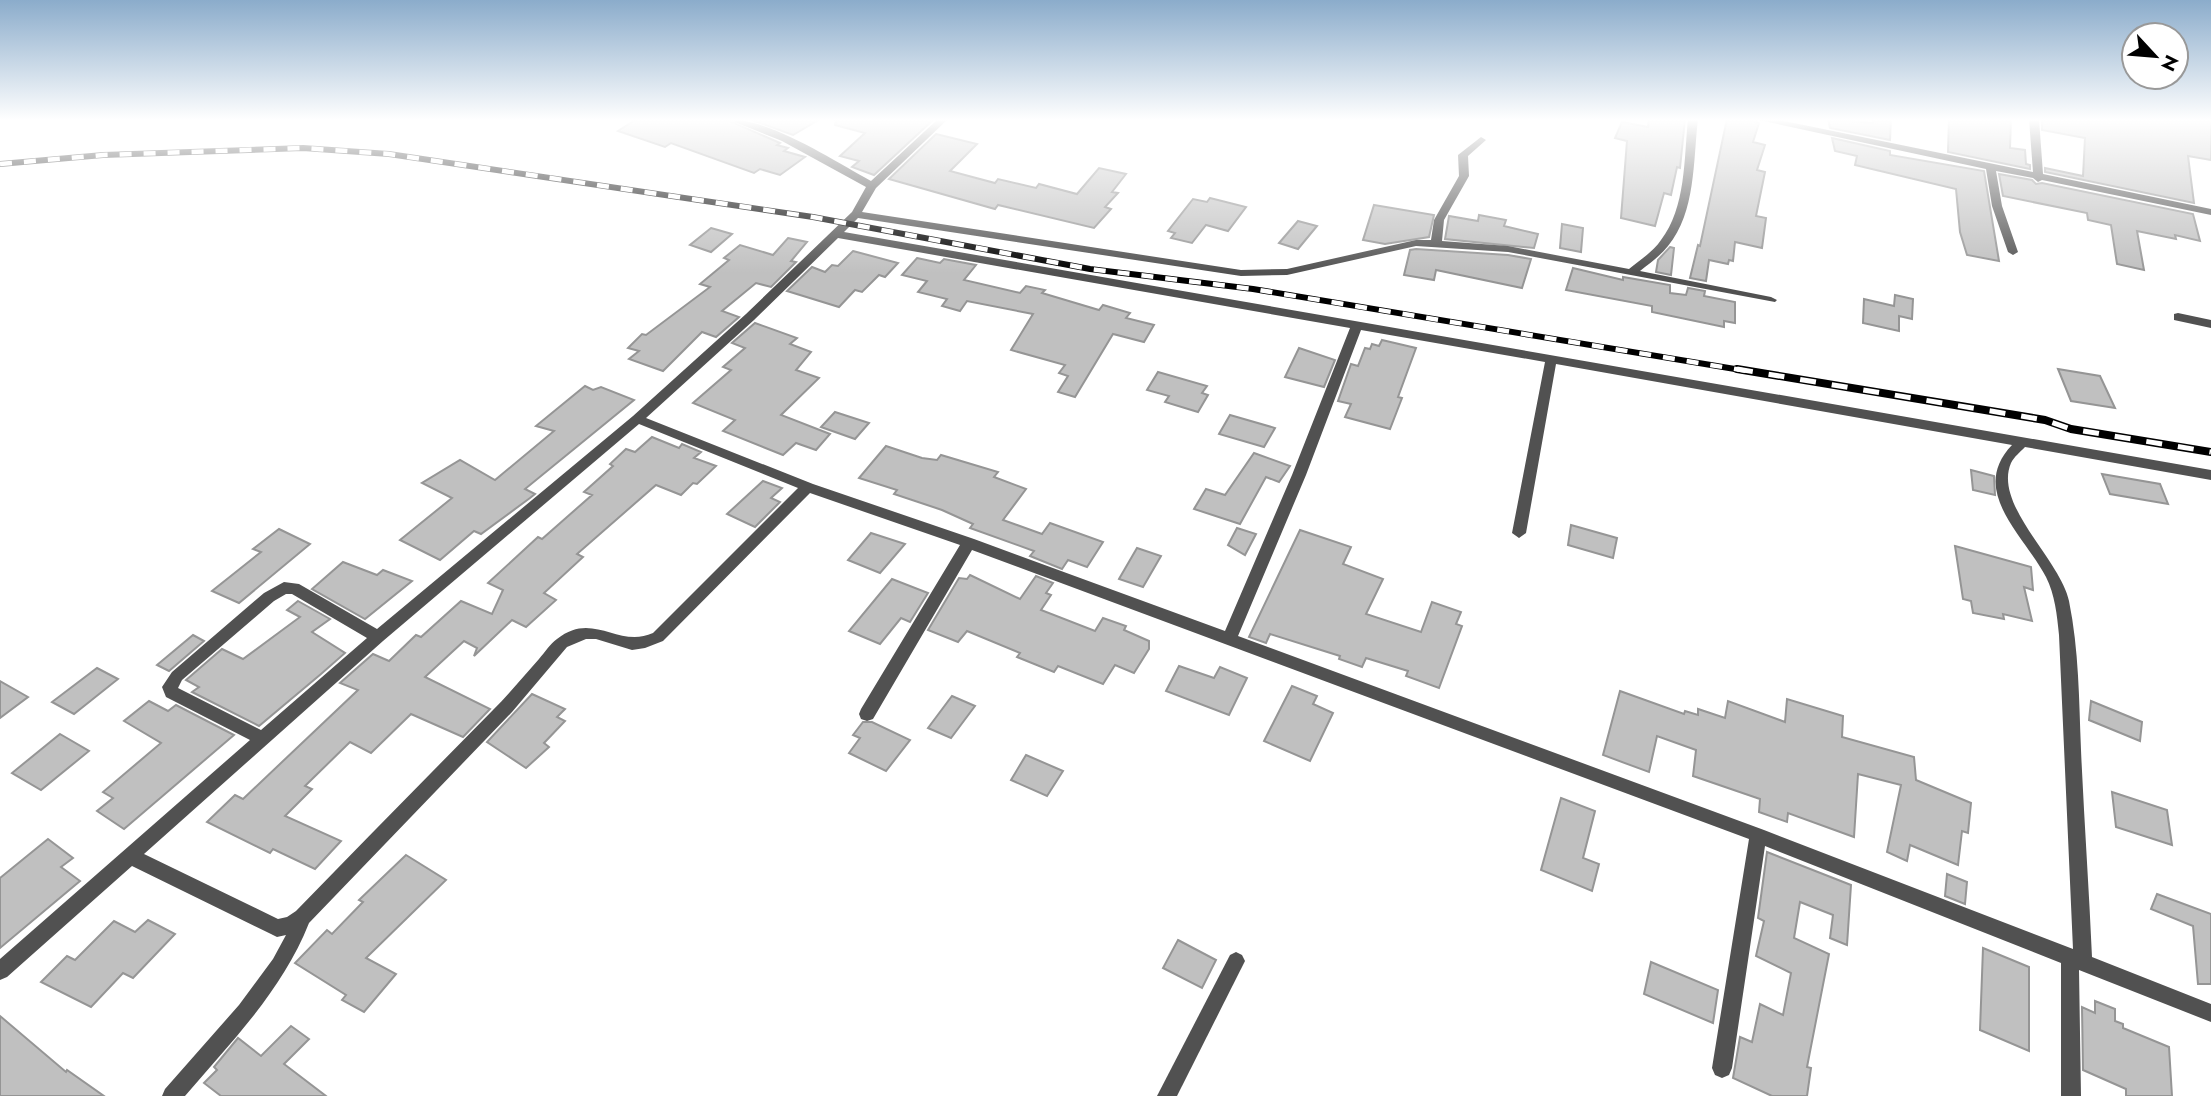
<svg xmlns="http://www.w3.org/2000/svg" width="2211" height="1096" font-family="Jost,sans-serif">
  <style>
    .building { fill: #c0c0c0; stroke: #959595; stroke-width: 2 }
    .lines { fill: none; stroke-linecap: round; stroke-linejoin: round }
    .minor { fill: #515151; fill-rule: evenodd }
    .rail-far1-casing { stroke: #000; stroke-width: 6 }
    .rail-casing { stroke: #000; stroke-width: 8 }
    .rail-far1 { stroke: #fff; stroke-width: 4.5; stroke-dasharray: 12; stroke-linecap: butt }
    .rail { stroke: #fff; stroke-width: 5; stroke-dasharray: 16; stroke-linecap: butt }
  </style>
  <rect width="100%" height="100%" fill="#fff"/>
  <g class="building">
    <path d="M637,119H725L780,143L777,145L788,148L784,151L805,157L780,175L760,169L754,173L671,143L665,147L618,131Z"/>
    <path d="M749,119H820L793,135Z"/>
    <path d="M836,119H934L874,175L852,167L859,161L840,156L865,133L835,125Z"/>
    <path d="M1649,119H1685L1680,168L1677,167L1671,195L1664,193L1655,226L1621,218L1627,141L1615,138L1622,122L1648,127Z"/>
    <path d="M1727,119H1749L1759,123L1753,142L1765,145L1757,170L1765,172L1756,216L1766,218L1762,248L1735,242L1733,261L1729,260L1728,264L1709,260L1706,281L1690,278L1698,245L1700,246Z"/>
    <path d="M1828,119L1873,123V119H1891L1890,140L1830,128Z"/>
    <path d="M1949,119H2011L2010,148L2025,150L2026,164L2030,165V169L1948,152Z"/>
    <path d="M2042,119H2211V160L2188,156L2194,203L2045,172V168L2083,176L2085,138L2042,130Z"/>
    <path d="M936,134L977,144L950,171L995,183L998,179L1036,188L1039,184L1077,194L1099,168L1126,174L1112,192L1118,193L1105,207L1111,209L1094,228L998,205L995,209L889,179Z"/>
    <path d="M1832,138L1890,151V155L1984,171L1999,261L1967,255L1960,232L1956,189L1855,165L1857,156L1835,151Z"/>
    <path d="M1999,174L2032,180L2036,184L2042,183L2193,214L2200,241L2175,235L2176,239L2137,231L2144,270L2117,264L2111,225L2088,220L2087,213L2003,196Z"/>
    <path d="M1210,198L1246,207L1228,231L1206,225L1192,243L1171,238L1175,233L1168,231L1193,199L1207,202Z"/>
    <path d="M1374,205L1434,215L1429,237L1385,244L1363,240Z"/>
    <path d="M1479,215L1506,220L1504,226L1538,234L1534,248L1445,239L1449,216L1478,221Z"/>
    <path d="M1298,221L1317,226L1298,249L1279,243Z"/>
    <path d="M1562,224L1583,228L1581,252L1560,248Z"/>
    <path d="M711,228L732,234L711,252L690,245Z"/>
    <path d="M788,238L807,242L791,261L796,262L771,287L756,283L722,311L739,317L716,337L702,332L663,371L629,359L639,351L628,348L642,334L646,335L710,287L700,284L729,260L724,258L740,245L773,255Z"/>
    <path d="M1670,247L1674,248L1671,275L1656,272L1658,260Z"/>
    <path d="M1416,249L1508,255L1531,259L1522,288L1436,270L1434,280L1404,275L1410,250Z"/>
    <path d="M853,251L898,263L885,277L879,275L862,292L855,290L839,307L787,291L812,267L825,272L832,265L838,266Z"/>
    <path d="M917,258L940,263L944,259L976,265L964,280L1020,293L1026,286L1045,290L1042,293L1099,310L1103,305L1130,313L1126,318L1154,325L1144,342L1113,334L1075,397L1058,392L1068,376L1059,373L1065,365L1011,350L1033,314L967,301L960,311L942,306L947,299L918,292L927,281L902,275Z"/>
    <path d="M1573,268L1623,280V277L1670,285V293L1686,295L1688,288L1705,291L1704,296L1735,302V323L1724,321V327L1652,312V306L1566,290Z"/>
    <path d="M1895,295L1913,299L1912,319L1899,316V331L1863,323L1864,299L1894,306Z"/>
    <path d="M755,323L797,338L790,344L811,352L796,370L819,378L781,415L830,434L816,450L796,443L783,455L723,431L735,420L693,403L731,370L723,367L745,348L732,343Z"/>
    <path d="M1382,340L1416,348L1398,397L1402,398L1390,429L1345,417L1351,404L1338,401L1351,364L1358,366L1365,348L1370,349L1372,344L1379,346Z"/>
    <path d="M1299,348L1335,360L1324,387L1285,377Z"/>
    <path d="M2058,369L2100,376L2115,408L2071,401Z"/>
    <path d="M1158,372L1207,386L1202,393L1208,395L1198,412L1165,402L1169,396L1147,390Z"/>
    <path d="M585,386L593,390L601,387L634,400L525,489L535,494L530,498L481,534L474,531L440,560L400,540L452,498L422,483L460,460L495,480L554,431L536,426Z"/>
    <path d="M835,412L869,423L855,439L821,427Z"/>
    <path d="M1230,415L1275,428L1264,447L1219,434Z"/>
    <path d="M652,437L679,448L682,444L701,452L694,458L716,466L697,484L693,483L681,495L656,485L577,554L583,557L544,593L556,600L526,627L512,620L474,656L477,648L464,641L425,677L490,709L463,737L411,714L371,753L350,742L305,786L312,789L285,816L341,841L315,869L273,849L270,853L207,822L235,795L243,799L358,690L340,683L373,654L389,661L416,635L421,637L461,601L492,614L503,590L488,583L538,537L542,539L592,495L584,492L613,466L610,464L626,449L635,452Z"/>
    <path d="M886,446L922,458L937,460L941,455L998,472L994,477L1026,489L1003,520L1042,534L1050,523L1103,542L1087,567L1068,560L1062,569L1030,556L1034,551L970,528L973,524L942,510L894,494L897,490L859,478Z"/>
    <path d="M1254,453L1290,466L1279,482L1266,477L1240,524L1194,509L1206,489L1225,495Z"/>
    <path d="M1971,470L1994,476L1995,495L1973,490Z"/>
    <path d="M2102,474L2160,484L2168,504L2110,494Z"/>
    <path d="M763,481L782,488L771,498L780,502L755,527L727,514Z"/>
    <path d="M1571,525L1617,538L1613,558L1568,545Z"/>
    <path d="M1237,528L1256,534L1245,555L1228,545Z"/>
    <path d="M279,529L310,544L239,603L212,591L261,552L253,549Z"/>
    <path d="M1300,530L1351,547L1343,564L1383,579L1366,614L1421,632L1432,602L1461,612L1456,624L1462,626L1439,688L1406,676L1408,671L1366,658L1362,667L1339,659L1340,656L1270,634L1266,643L1249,637Z"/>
    <path d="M871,533L905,544L880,573L848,560Z"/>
    <path d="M1955,546L2031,567L2033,590L2024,587L2032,621L2003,614L2004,619L1973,613L1971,601L1963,599Z"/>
    <path d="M1137,548L1161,556L1143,587L1119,579Z"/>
    <path d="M343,562L377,575L383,570L412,581L365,619L312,589Z"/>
    <path d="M970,575L1020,599L1036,576L1053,583L1046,593L1051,595L1041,610L1095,631L1103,618L1126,626L1124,630L1149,641V649L1134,673L1115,665L1103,684L1058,666L1054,672L1017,657L1020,653L967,631L958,642L928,630L959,578L967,579Z"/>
    <path d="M892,579L928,593L910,622L901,618L880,644L849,631Z"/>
    <path d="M298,601L330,619L312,632L345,653L321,674L259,726L192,692L199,687L186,680L222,649L243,659L300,617L287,610Z"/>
    <path d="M193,635L204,641L169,671L157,665Z"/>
    <path d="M1179,666L1214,678L1220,667L1247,678L1229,715L1166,691Z"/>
    <path d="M97,668L118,679L74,714L52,702Z"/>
    <path d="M0,681L28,697L0,718Z"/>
    <path d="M1292,686L1317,696L1313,704L1333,713L1310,761L1264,741Z"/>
    <path d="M1620,691L1684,714L1685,711L1698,715V709L1725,718L1728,701L1785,722L1787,699L1843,716L1842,737L1914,757L1916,780L1971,803L1968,833L1962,831L1958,865L1910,845L1907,861L1887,852L1901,785L1858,774L1854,837L1788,813L1787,822L1759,812L1760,799L1693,776L1696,750L1657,736L1649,772L1603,755Z"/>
    <path d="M532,694L565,709L557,717L565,721L544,743L549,747L526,768L487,742Z"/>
    <path d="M952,696L975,706L951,738L928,728Z"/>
    <path d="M149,701L168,711L176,705L234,735L124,829L97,811L113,798L103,792L161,743L124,721Z"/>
    <path d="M2091,701L2142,722L2140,741L2089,720Z"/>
    <path d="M863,722H872L910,740L886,771L849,753L860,738L853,735Z"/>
    <path d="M60,734L89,751L41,790L12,773Z"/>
    <path d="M1026,755L1063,771L1047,796L1011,780Z"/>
    <path d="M2112,792L2167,810L2172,845L2116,827Z"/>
    <path d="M1561,798L1595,811L1583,858L1599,864L1592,891L1541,870Z"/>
    <path d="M48,839L73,858L61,867L80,881L0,948V878Z"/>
    <path d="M1767,852L1851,885L1847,945L1830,938L1833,915L1800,902L1794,938L1829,954L1807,1067L1811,1068L1807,1096H1772L1733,1078L1740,1037L1752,1042L1760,1004L1783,1015L1791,973L1756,956L1764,921L1758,918Z"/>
    <path d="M406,855L446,880L366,958L396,974L364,1012L342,1000L346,995L295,963L327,930L332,934L363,902L359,900Z"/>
    <path d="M1947,874L1967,882L1965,904L1945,896Z"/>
    <path d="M2157,894L2211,914V984H2198L2193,926L2151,909Z"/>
    <path d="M148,920L175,934L133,978L123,973L91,1007L41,982L67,956L75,960L114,921L135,932Z"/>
    <path d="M1178,940L1216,960L1202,988L1163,968Z"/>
    <path d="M1983,948L2029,967V1051L1980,1030Z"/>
    <path d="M1651,962L1718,990L1713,1023L1644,994Z"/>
    <path d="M2095,1001L2115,1009V1021L2123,1024V1028L2169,1047L2172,1096H2126V1089L2083,1070L2082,1007L2095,1013Z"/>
    <path d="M0,1016L66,1072L67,1070L104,1096H0Z"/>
    <path d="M291,1026L309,1039L284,1064L326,1096H221L204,1083L217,1070L214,1067L238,1038L261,1056Z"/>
  </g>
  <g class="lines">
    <g class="minor">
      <path d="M727,119C771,119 832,160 871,181L938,119H948L876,188L862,212L1241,270L1287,269L1416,240H1431L1434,220L1459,176L1458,155L1481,137L1486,140L1468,156L1469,176L1444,220L1442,241L1508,246L1629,269C1640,260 1653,252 1661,240C1686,208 1684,158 1688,119H1698C1693,161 1696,212 1668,246C1660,256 1650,263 1640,271L1771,297L1777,300L1775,302L1508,252L1416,246L1287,275L1241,276L858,218L844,232L2211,470V480L2025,447C2020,452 2014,457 2011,463C1993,505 2060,559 2069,601C2079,650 2079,700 2081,750C2084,819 2089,888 2092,957L2211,1004V1022L2079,970L2081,1096H2061V963L1765,846L1732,1068L1729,1075L1722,1078L1715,1075L1712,1068L1749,839L972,550L873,719L867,721L861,719L859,714L861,709L960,545L810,493L663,641L645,648L632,650L596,639H586L567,647L512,712L309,923C282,991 232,1041 185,1096H162L165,1089L239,1005L273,959L286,935L277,937L271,934L132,866L7,977L0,980V959L250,740L166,697L162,687L172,672L264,593L284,582L299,584L377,629L633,416L746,314L852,212L866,187L782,141ZM838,238L1350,328L1292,475L1225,631L974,539L813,484L646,418L754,320ZM1361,330L1545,362L1512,533L1519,538L1526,533L1556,364L2012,445C1968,491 2024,535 2046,577C2055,595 2057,615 2059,635L2073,949L1764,830L1238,636L1306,475ZM639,424L798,488L653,633C618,649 593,610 557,639C550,644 545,652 539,659C524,676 509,694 493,710C427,777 361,844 296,911L287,917L278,919L144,854L383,641ZM286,594H292L367,638L261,730L178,688L182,680L274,601Z"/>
      <path d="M1754,119H1774L2033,172L2029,119H2039L2043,174L2211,209V215L2042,180L2038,182L2033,178L1996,171L2002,206L2018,252L2013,255L2008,252L1992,206L1986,169Z"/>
      <path d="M2178,313L2211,320V328L2174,320V314Z"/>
      <path d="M1236,952L1242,955L1245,961L1177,1096H1157L1230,955Z"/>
    </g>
    <defs>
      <path id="rail-far1" d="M0,164L103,155L303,148L389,154L813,217L1090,269L1253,289L1747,371"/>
      <path id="rail" d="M1737,369L2045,420L2071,429L2211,452"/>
    </defs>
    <use href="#rail-far1" class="rail-far1-casing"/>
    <use href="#rail" class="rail-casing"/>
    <use href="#rail-far1" class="rail-far1"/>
    <use href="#rail" class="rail"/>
  </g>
  <linearGradient id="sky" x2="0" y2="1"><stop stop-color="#8baccb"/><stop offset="0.44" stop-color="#fff"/><stop offset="1" stop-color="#fff" stop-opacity="0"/></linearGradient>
  <rect width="2211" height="273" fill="url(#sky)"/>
  <g transform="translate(2155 56) rotate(116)"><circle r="33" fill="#ffffff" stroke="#999999" stroke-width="2"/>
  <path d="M0-5L12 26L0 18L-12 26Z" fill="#000000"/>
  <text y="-10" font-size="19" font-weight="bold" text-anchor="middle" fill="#000000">N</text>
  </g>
</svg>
